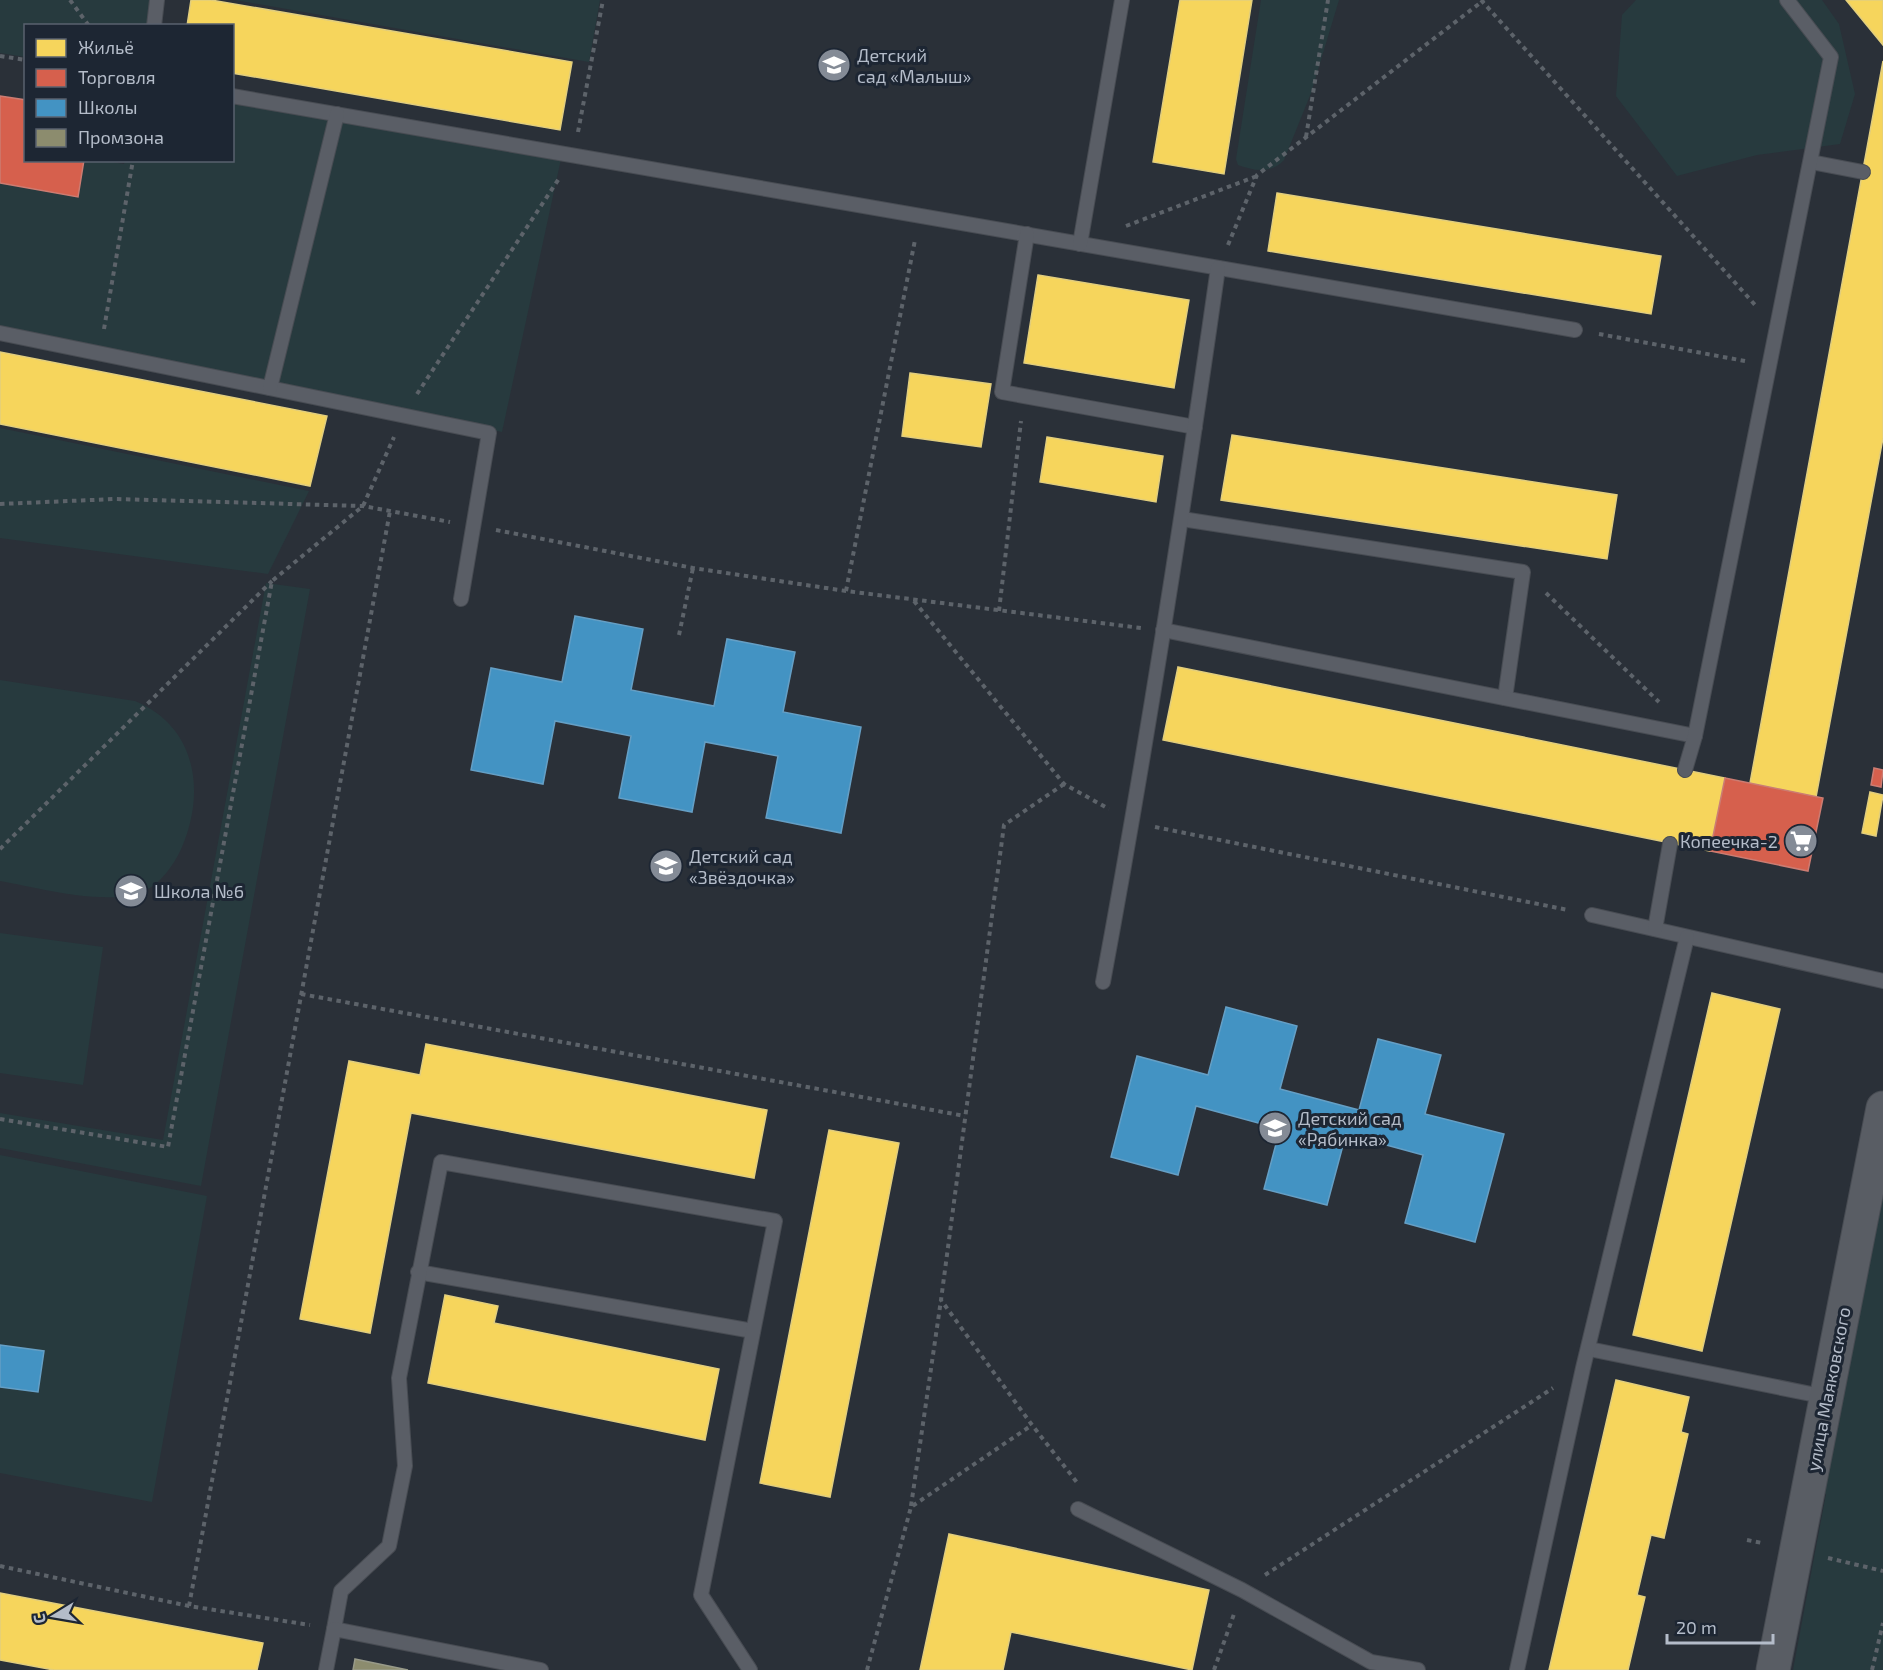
<svg xmlns="http://www.w3.org/2000/svg" width="1883" height="1670" font-family="'Exo 2',sans-serif">
  <style>
    .green { fill: #273a3e }
    .homes { fill: #f6d55c; stroke: #e2ce7d; stroke-width: 1.5 }
    .shops { fill: #d6604d; stroke: #cc7c72; stroke-width: 1.5 }
    .schools { fill: #4393c3; stroke: #659fc5; stroke-width: 1.5 }
    .industry { fill: #8c8c6e; stroke: #989a89; stroke-width: 1.5 }
    .lines { fill: none; stroke-linecap: round; stroke-linejoin: round }
    .service-casing { stroke: #484c53; stroke-width: 16 }
    .secondary-casing { stroke: #484c53; stroke-width: 35 }
    .path { stroke: #5d636a; stroke-width: 4; stroke-dasharray: 4.5 4.5; stroke-linecap: butt }
    .service { stroke: #5a5e66; stroke-width: 14 }
    .secondary { stroke: #595d64; stroke-width: 33 }
    .labels { text-anchor: middle; dominant-baseline: central; stroke-width: 6; stroke-linejoin: round; paint-order: stroke }
    .poi-label { font-size: 18px; fill: #b4bcc9; stroke: #1d2633; text-anchor: start }
    .street-label { font-size: 18px; fill: #b4bcc9; stroke: #1d2633 }
  </style>
  <rect width="100%" height="100%" fill="#2a3038"/>
  <g class="green">
    <path d="M0,0H151L148,25L26,26L25,57L0,53Z"/>
    <path d="M235,0H600L589,62Z"/>
    <path d="M1261,0H1339L1311,93L1284,160C1271,174 1255,171 1238,165L1236,159Z"/>
    <path d="M1636,0H1822L1839,24L1855,94L1840,144L1757,155L1677,176L1616,96L1622,15Z"/>
    <path d="M233,101L561,159L502,432L0,329V144L26,160H101L124,164L125,160H232Z"/>
    <path d="M0,428L309,491L268,574L0,538Z"/>
    <path d="M266,583L310,589L201,1186L0,1148V1113L163,1140Z"/>
    <path d="M0,680L135,701C196,726 206,791 182,847C175,863 161,884 144,891C107,907 40,888 0,881Z"/>
    <path d="M0,933L103,947L83,1085L0,1073Z"/>
    <path d="M0,1155L207,1196L152,1502L0,1473Z"/>
    <path d="M1883,1179V1670H1793L1826,1494L1821,1493Z"/>
  </g>
  <g class="homes">
    <path d="M191,0H211L572,62L560,130L232,73V26H187Z"/>
    <path d="M1180,0H1252L1224,174L1153,162Z"/>
    <path d="M1846,0H1883V45Z"/>
    <path d="M1883,61V438L1816,797L1750,783Z"/>
    <path d="M1277,193L1661,256L1651,314L1268,251Z"/>
    <path d="M1038,275L1189,300L1174,388L1024,363Z"/>
    <path d="M0,352L327,416L310,486L0,424Z"/>
    <path d="M910,373L991,384L981,447L902,436Z"/>
    <path d="M1232,435L1617,495L1607,559L1221,500Z"/>
    <path d="M1047,437L1163,456L1156,502L1040,482Z"/>
    <path d="M1178,667L1725,778L1710,851L1163,740Z"/>
    <path d="M1870,792L1883,795L1876,836L1862,833Z"/>
    <path d="M1712,993L1780,1009L1702,1351L1633,1335Z"/>
    <path d="M426,1044L767,1110L754,1178L411,1113L370,1333L300,1319L349,1061L420,1075Z"/>
    <path d="M829,1130L899,1143L830,1497L760,1483Z"/>
    <path d="M445,1295L498,1306L494,1323L719,1369L705,1440L428,1383Z"/>
    <path d="M1616,1380L1689,1397L1681,1432L1688,1434L1664,1538L1651,1535L1637,1595L1645,1597L1628,1670H1549Z"/>
    <path d="M949,1534L1209,1590L1192,1670L1011,1632L1003,1670H920Z"/>
    <path d="M0,1593L263,1643L257,1670H54L0,1660Z"/>
  </g>
  <g class="shops">
    <path d="M0,96L26,100V160H84L78,197L0,183Z"/>
    <path d="M1874,768L1883,770L1881,787L1871,785Z"/>
    <path d="M1725,778L1823,798L1808,871L1710,851Z"/>
  </g>
  <g class="schools">
    <path d="M575,616L643,629L631,690L714,706L727,639L795,652L783,712L861,727L841,833L766,818L778,756L705,742L692,812L619,798L631,736L555,721L543,784L471,770L491,668L562,682Z"/>
    <path d="M1226,1007L1297,1026L1280,1089L1359,1110L1378,1039L1441,1055L1425,1114L1504,1134L1475,1242L1405,1223L1423,1155L1346,1134L1327,1205L1264,1189L1280,1129L1196,1106L1178,1175L1111,1157L1137,1056L1208,1075Z"/>
    <path d="M0,1345L44,1351L38,1392L0,1387Z"/>
  </g>
  <path class="industry" d="M355,1659L408,1670H353Z"/>
  <g class="lines">
    <defs>
      <g id="service">
        <path d="M154,26L157,0"/>
        <path d="M232,96L1575,330"/>
        <path d="M1811,162L1863,172"/>
        <path d="M1027,234L1002,392L1195,427"/>
        <path d="M1080,244L1122,0"/>
        <path d="M0,333L489,433L461,599"/>
        <path d="M270,388L337,114"/>
        <path d="M1182,519L1523,572L1505,698"/>
        <path d="M1163,630L1695,736"/>
        <path d="M1685,770L1695,736L1831,57L1787,0"/>
        <path d="M1592,915L1883,981"/>
        <path d="M1655,929L1670,844"/>
        <path d="M1103,982C1147,745 1184,507 1218,268"/>
        <path d="M418,1272L753,1331"/>
        <path d="M1589,1349L1826,1397"/>
        <path d="M1078,1509L1242,1590L1371,1662L1418,1670"/>
        <path d="M334,1629L341,1591L389,1546L405,1466L399,1378L441,1162L775,1221L701,1595L750,1670"/>
        <path d="M326,1670L334,1629L541,1670"/>
        <path d="M1517,1670L1583,1368L1687,937"/>
      </g>
      <path id="secondary" d="M1773,1670L1883,1108"/>
    </defs>
    <use href="#service" class="service-casing"/>
    <use href="#secondary" class="secondary-casing"/>
    <g class="path">
      <path d="M70,0L89,26"/>
      <path d="M1481,0L1756,306"/>
      <path d="M0,56L26,60"/>
      <path d="M578,132L603,0"/>
      <path d="M1306,137L1328,0"/>
      <path d="M1126,226L1257,176"/>
      <path d="M1228,245L1257,175L1484,0"/>
      <path d="M104,329L133,160"/>
      <path d="M1599,334L1745,361"/>
      <path d="M417,394L560,177"/>
      <path d="M0,504L115,499L363,506L450,522"/>
      <path d="M496,530L693,568L846,591L1141,628"/>
      <path d="M846,591L915,240"/>
      <path d="M1546,593L1659,702"/>
      <path d="M914,601L1064,784L1109,809"/>
      <path d="M999,611L1021,421"/>
      <path d="M679,635L693,568"/>
      <path d="M1064,784L1004,825L941,1300L1032,1425L1079,1485"/>
      <path d="M1155,827L1568,910"/>
      <path d="M0,849L272,581"/>
      <path d="M301,994L965,1116"/>
      <path d="M0,1119L168,1147L272,581L363,506L394,437"/>
      <path d="M911,1506L941,1300"/>
      <path d="M1747,1540L1762,1543"/>
      <path d="M1828,1558L1883,1571"/>
      <path d="M0,1566L189,1606L310,1625"/>
      <path d="M1265,1575L1553,1388"/>
      <path d="M189,1606L390,511"/>
      <path d="M867,1670L911,1507L1032,1425"/>
      <path d="M1214,1670L1234,1614"/>
      <path d="M1872,1670L1883,1623"/>
    </g>
    <use href="#service" class="service"/>
    <use href="#secondary" class="secondary"/>
  </g>
  <defs>
    <symbol id="school-disc" viewBox="-11 -11 22 22"><circle r="9.5" fill="#848b96" stroke="#1d2633"/><path d="M0-5L7-2L0 1L-7-2ZM-4 1L0 2.5L4 1V4Q0 6-4 4Z" fill="#fff"/></symbol>
    <symbol id="supermarket-disc" viewBox="-11 -11 22 22"><circle r="9.5" fill="#848b96" stroke="#1d2633"/><path d="M-6-5.5h2.5l.6 2H6L4.5 2H-2.5L-4.4-4H-6ZM-1.5 3.2a1.3 1.3 0 1 0 .1 0ZM3 3.2a1.3 1.3 0 1 0 .1 0Z" fill="#fff"/></symbol>
  </defs>
  <g fill-rule="evenodd">
    <use href="#school-disc" x="815" y="46" width="38" height="38"/>
    <use href="#supermarket-disc" x="1782" y="822" width="38" height="38"/>
    <use href="#school-disc" x="647" y="847" width="38" height="38"/>
    <use href="#school-disc" x="112" y="872" width="38" height="38"/>
    <use href="#school-disc" x="1256" y="1109" width="38" height="38"/>
  </g>
  <g class="labels">
    <g class="poi-label">
      <text x="857" y="55">Детский<tspan x="857" dy="21">сад «Малыш»</tspan></text>
      <text x="1778" y="841" text-anchor="end">Копеечка-2</text>
      <text x="689" y="856">Детский сад<tspan x="689" dy="21">«Звёздочка»</tspan></text>
      <text x="154" y="891">Школа №6</text>
      <text x="1298" y="1118">Детский сад<tspan x="1298" dy="21">«Рябинка»</tspan></text>
    </g>
    <g class="street-label">
      <text transform="translate(1828 1389) rotate(-79)">улица Маяковского</text>
    </g>
  </g>
  <rect x="24" y="24" width="210" height="138" fill="#1d2633" stroke="#59626f" stroke-width="1.5"/>
  <rect x="36" y="39" width="30" height="18" fill="#f6d55c" stroke="#59626f" stroke-width="1.5"/>
  <text x="78" y="54" font-size="18" fill="#b4bcc9">Жильё</text>
  <rect x="36" y="69" width="30" height="18" fill="#d6604d" stroke="#59626f" stroke-width="1.5"/>
  <text x="78" y="84" font-size="18" fill="#b4bcc9">Торговля</text>
  <rect x="36" y="99" width="30" height="18" fill="#4393c3" stroke="#59626f" stroke-width="1.5"/>
  <text x="78" y="114" font-size="18" fill="#b4bcc9">Школы</text>
  <rect x="36" y="129" width="30" height="18" fill="#8c8c6e" stroke="#59626f" stroke-width="1.5"/>
  <text x="78" y="144" font-size="18" fill="#b4bcc9">Промзона</text>
  <g transform="translate(54 1616) rotate(259)" stroke="#1d2633" stroke-width="4.5" paint-order="stroke">
  <path d="M0-4.5L10 22L0 15L-10 22Z" fill="#b4bcc9"/>
  <text y="-9" font-size="16" font-weight="bold" text-anchor="middle" fill="#b4bcc9">С</text>
  </g>
  <path d="M1667 1634v9h106v-9" fill="none" stroke="#b4bcc9" stroke-width="3"/>
  <text x="1676" y="1634" font-size="18" fill="#b4bcc9" stroke="#1d2633" stroke-width="4.5" paint-order="stroke">20 m</text>
</svg>
